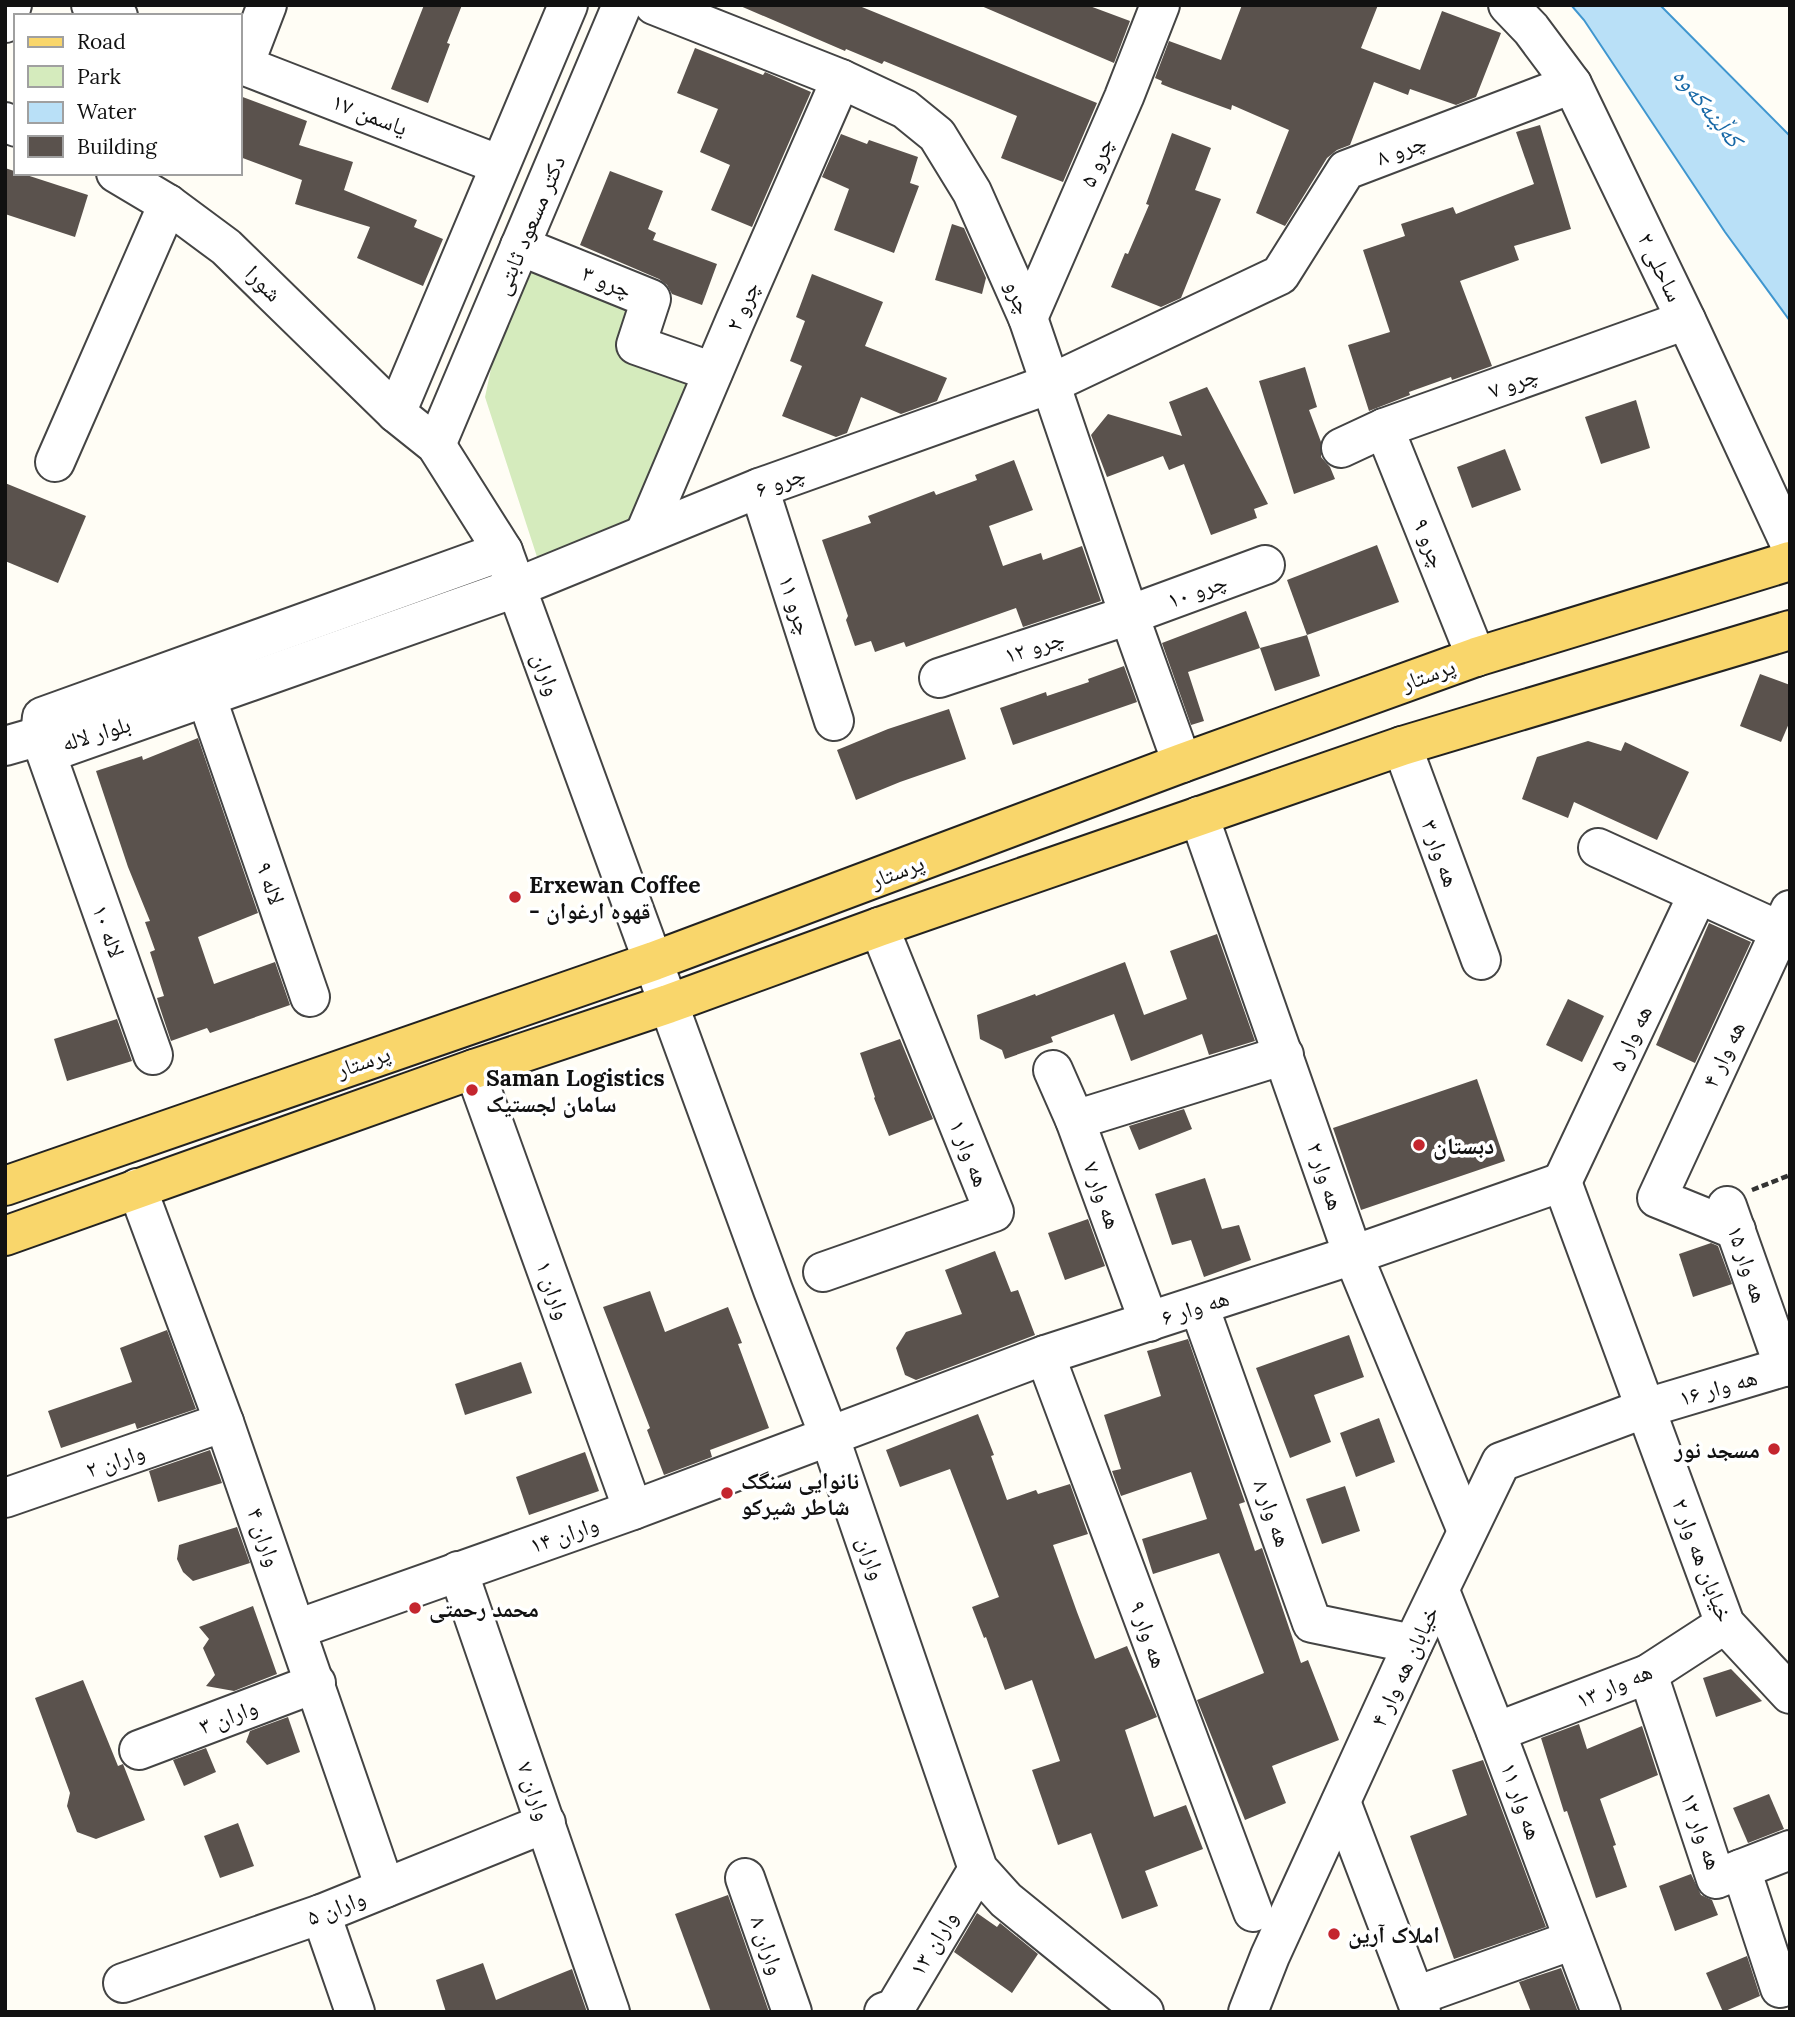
<svg xmlns="http://www.w3.org/2000/svg" width="1795" height="2017" font-family="Lora,'Noto Naskh Arabic',serif">
  <style>
    .green { fill: #d5ebbd }
    .water { fill: #b9e0f7; stroke: #3f96cf; stroke-width: 2 }
    .building { fill: #5a524d }
    .lines { fill: none; stroke-linecap: round; stroke-linejoin: round }
    .minor-casing { stroke: #444; stroke-width: 42 }
    .major-casing { stroke: #222; stroke-width: 42 }
    .path { stroke: #333; stroke-width: 4.5; stroke-dasharray: 7 3.5; stroke-linecap: butt }
    .minor { stroke: #fff; stroke-width: 38 }
    .major { stroke: #f9d66b; stroke-width: 38 }
    .poi-dot { fill: #c4262e; stroke: #fff; stroke-width: 2.5 }
    .labels { text-anchor: middle; dominant-baseline: central; stroke-width: 7; stroke-linejoin: round; paint-order: stroke }
    .street-label { font-size: 23px; fill: #111; stroke: #fff }
    .poi-label { font-size: 23px; font-weight: bold; fill: #111; stroke: #fff; text-anchor: start }
    .water-label { font-size: 24px; font-style: italic; fill: #1768a6; stroke: #fff }
  </style>
  <rect width="100%" height="100%" fill="#fffdf5"/>
  <path class="green" d="M530,265L639,306L626,353L695,376L636,524L539,563L485,397L492,364Z"/>
  <path class="water" d="M1571,5H1660L1790,136V321L1725,232L1584,20Z"/>
  <g class="building">
    <path d="M424,5H462L447,43L450,44L428,103L391,89Z"/>
    <path d="M738,5H857L1097,103L1063,182L1001,158L1017,116L884,61L882,64L846,49L845,51Z"/>
    <path d="M979,5H1087L1130,21L1114,63Z"/>
    <path d="M1242,5H1378L1361,48L1420,70L1442,11L1501,33L1476,97L1456,105L1410,89L1408,95L1374,82L1350,145L1337,150L1327,158L1285,226L1256,213L1289,130L1232,105L1231,110L1171,88L1161,84L1162,81L1155,78L1169,41L1221,60Z"/>
    <path d="M695,48L763,75L765,72L811,92L752,227L711,210L730,165L700,152L718,109L677,93Z"/>
    <path d="M240,96L307,121L299,145L353,162L344,190L417,220L414,227L443,239L423,286L357,258L370,227L295,204L302,180L240,157Z"/>
    <path d="M1540,125L1571,229L1514,246L1519,260L1460,281L1492,366L1452,380L1451,377L1409,392L1410,395L1369,411L1348,345L1390,332L1363,250L1405,236L1401,224L1453,207L1456,214L1534,184L1516,132Z"/>
    <path d="M1172,133L1211,148L1195,190L1221,199L1181,298L1161,307L1111,287L1125,253L1128,254L1149,205L1146,204Z"/>
    <path d="M841,134L867,144L869,140L918,157L910,183L919,186L894,253L834,230L849,189L822,177Z"/>
    <path d="M5,168L88,195L75,237L5,214Z"/>
    <path d="M610,171L663,191L648,229L656,233L653,240L717,264L702,305L672,294L667,285L659,279L580,245Z"/>
    <path d="M952,224L964,228L986,278L982,294L935,280Z"/>
    <path d="M812,274L883,302L865,346L947,378L937,401L901,414L861,397L847,433L836,437L782,416L802,366L790,361L805,321L796,317Z"/>
    <path d="M1305,367L1317,407L1309,410L1321,442V457L1330,467L1335,479L1294,494L1259,381Z"/>
    <path d="M1207,387L1268,504L1254,509L1257,518L1211,535L1184,464L1169,470L1163,456L1107,477L1091,435L1108,414L1182,436L1169,402Z"/>
    <path d="M1636,400L1650,448L1601,464L1585,417Z"/>
    <path d="M1505,449L1521,490L1472,508L1457,467Z"/>
    <path d="M1014,460L1033,510L989,526L1003,566L1041,553L1043,560L1082,546L1101,601L1023,627L1016,608L906,647L904,642L875,652L871,641L855,646L846,620L848,616L822,540L871,523L868,516L934,491L936,495L977,480L975,475Z"/>
    <path d="M5,483L86,516L58,583L5,561Z"/>
    <path d="M1377,545L1399,602L1307,635L1287,580Z"/>
    <path d="M1246,611L1260,648L1188,672L1204,721L1191,725L1162,643Z"/>
    <path d="M1307,635L1320,676L1275,691L1260,648Z"/>
    <path d="M1124,666L1137,702L1013,745L1000,708L1046,692L1047,696L1089,682L1088,679Z"/>
    <path d="M1760,674L1790,685V721L1781,742L1740,726Z"/>
    <path d="M949,709L966,759L900,782L856,800L837,750L888,729Z"/>
    <path d="M198,738L258,913L198,937L214,984L275,962L290,1005L210,1033L207,1028L171,1041L159,1005L157,998L164,996L150,952L155,950L145,922L150,921L128,867L96,771L142,756L143,760Z"/>
    <path d="M1588,741L1621,751L1625,742L1689,772L1657,840L1574,802L1568,818L1522,799L1537,757Z"/>
    <path d="M1709,923L1751,942L1695,1063L1656,1045Z"/>
    <path d="M1217,934L1255,1041L1209,1055L1202,1034L1131,1061L1114,1014L1051,1037L1053,1042L1005,1059L1002,1050L980,1039L977,1015L1035,994L1036,996L1125,962L1144,1015L1187,999L1170,951Z"/>
    <path d="M1568,999L1604,1016L1582,1062L1546,1045Z"/>
    <path d="M117,1019L132,1061L67,1081L54,1039Z"/>
    <path d="M900,1039L933,1119L889,1136L874,1098L875,1097L860,1053Z"/>
    <path d="M1477,1079L1505,1161L1361,1210L1333,1128Z"/>
    <path d="M1184,1109L1192,1129L1139,1150L1129,1126Z"/>
    <path d="M1205,1178L1222,1229L1239,1225L1251,1260L1204,1277L1191,1240L1172,1245L1155,1194Z"/>
    <path d="M1088,1219L1105,1266L1065,1280L1048,1233Z"/>
    <path d="M1711,1243L1718,1246L1732,1284L1693,1297L1679,1254Z"/>
    <path d="M995,1251L1011,1292L1018,1290L1035,1335L916,1380L905,1375L896,1348L906,1332L962,1314L945,1270Z"/>
    <path d="M650,1291L665,1332L728,1307L742,1343L738,1344L769,1428L710,1450L712,1457L664,1475L647,1430L650,1428L603,1307Z"/>
    <path d="M167,1330L196,1409L137,1429L135,1423L61,1448L48,1411L132,1382L120,1348Z"/>
    <path d="M1349,1335L1364,1377L1314,1395L1331,1442L1290,1458L1256,1368Z"/>
    <path d="M1188,1339L1245,1502L1239,1504L1255,1551L1262,1548L1301,1663L1308,1660L1339,1740L1272,1766L1286,1803L1245,1820L1197,1700L1264,1673L1219,1553L1153,1574L1142,1539L1207,1519L1191,1472L1121,1496L1112,1471L1121,1469L1104,1415L1161,1396L1147,1351Z"/>
    <path d="M521,1362L532,1393L465,1415L455,1384Z"/>
    <path d="M978,1414L994,1455L991,1456L1007,1500L1036,1490L1038,1494L1070,1484L1088,1534L1053,1545L1077,1612L1095,1659L1127,1646L1157,1717L1125,1730L1154,1817L1186,1805L1203,1849L1145,1871L1158,1906L1122,1919L1091,1833L1058,1845L1032,1770L1060,1761L1032,1680L1005,1690L986,1637L984,1638L972,1607L999,1597L950,1469L900,1487L886,1450Z"/>
    <path d="M1379,1418L1395,1462L1356,1477L1340,1433Z"/>
    <path d="M210,1450L222,1483L158,1502L149,1471Z"/>
    <path d="M585,1452L599,1491L529,1515L516,1477Z"/>
    <path d="M1345,1486L1360,1531L1322,1544L1306,1499Z"/>
    <path d="M237,1527L250,1563L193,1581L183,1572L177,1559L179,1545Z"/>
    <path d="M253,1606L277,1674L234,1691L206,1686L215,1675L203,1648L209,1639L199,1627Z"/>
    <path d="M1731,1669L1762,1701L1716,1717L1703,1678Z"/>
    <path d="M83,1680L118,1766L123,1764L145,1820L96,1839L77,1832L67,1806L70,1793L35,1698Z"/>
    <path d="M288,1717L300,1752L267,1765L246,1742L250,1731Z"/>
    <path d="M1579,1724L1587,1749L1642,1726L1658,1775L1600,1799L1616,1845L1613,1846L1627,1887L1596,1898L1567,1811L1564,1812L1541,1738Z"/>
    <path d="M206,1748L216,1772L184,1786L173,1760Z"/>
    <path d="M1483,1760L1546,1927L1454,1959L1410,1836L1467,1815L1452,1770Z"/>
    <path d="M1769,1794L1784,1829L1748,1843L1733,1808Z"/>
    <path d="M238,1823L254,1866L220,1878L204,1836Z"/>
    <path d="M1691,1874L1701,1895L1712,1900L1718,1915L1675,1931L1659,1886Z"/>
    <path d="M728,1895L769,2012H711L675,1914Z"/>
    <path d="M977,1913L997,1927L1000,1923L1038,1954L1012,1993L954,1952Z"/>
    <path d="M1747,1956L1760,1996L1723,2012L1706,1973Z"/>
    <path d="M483,1963L496,2000L572,1969L587,2012H446L436,1980Z"/>
    <path d="M1561,1968L1578,2012H1531L1519,1982Z"/>
  </g>
  <g class="lines">
    <defs>
      <g id="minor">
        <path d="M91,5L118,16"/>
        <path d="M654,5L841,79L905,109L937,135L972,192L1028,318L1129,615L1182,763"/>
        <path d="M1508,5L1531,29L1572,84L1686,320L1790,544"/>
        <path d="M5,23L12,5"/>
        <path d="M240,64L500,165"/>
        <path d="M244,65L267,5"/>
        <path d="M5,122L16,127"/>
        <path d="M116,173L168,204L226,247L396,413L436,445L503,551L773,1290L830,1438L978,1869L1006,1900L1144,2012"/>
        <path d="M520,246L651,299L636,345L713,372"/>
        <path d="M1028,318L1124,97L1160,5"/>
        <path d="M396,413L568,5"/>
        <path d="M1384,428L1476,657"/>
        <path d="M436,445L622,5"/>
        <path d="M1341,448L1384,428L1686,320"/>
        <path d="M55,462L168,204"/>
        <path d="M759,488L834,721"/>
        <path d="M645,533L735,321L841,79"/>
        <path d="M939,678L1129,615L1265,565"/>
        <path d="M206,696L310,997"/>
        <path d="M40,736L56,750L515,588L759,488L1050,384L1280,275L1346,170L1572,84"/>
        <path d="M5,746L40,736"/>
        <path d="M1402,746L1481,960"/>
        <path d="M1199,816L1353,1255L1467,1531"/>
        <path d="M1598,848L1780,931"/>
        <path d="M153,1055L40,736L42,717L503,551"/>
        <path d="M474,1069L633,1510"/>
        <path d="M1053,1070L1075,1120L1149,1322"/>
        <path d="M1075,1120L1284,1055"/>
        <path d="M1562,1182L1725,1624L1790,1694"/>
        <path d="M1562,1182L1698,894"/>
        <path d="M137,1188L224,1422L385,1888"/>
        <path d="M1727,1206L1784,1367"/>
        <path d="M1736,1230L1657,1198L1790,910"/>
        <path d="M823,1272L994,1212L879,927"/>
        <path d="M1199,1306L1312,1623L1413,1644"/>
        <path d="M1045,1355L1253,1912"/>
        <path d="M5,1498L224,1422"/>
        <path d="M458,1571L610,2012"/>
        <path d="M1440,1591L1496,1732L1601,2012"/>
        <path d="M297,1629L633,1510L1045,1355L1353,1255L1562,1182"/>
        <path d="M1648,1674L1716,1879L1741,1869L1780,1988L1790,1984"/>
        <path d="M1496,1732L1648,1674L1725,1624"/>
        <path d="M139,1750L316,1683"/>
        <path d="M1341,1802L1421,2012"/>
        <path d="M1741,1869L1790,1850"/>
        <path d="M745,1878L792,2012"/>
        <path d="M321,1914L355,2012"/>
        <path d="M123,1983L321,1914L546,1823"/>
        <path d="M1416,1996L1573,1940"/>
        <path d="M884,2012L895,2008L978,1869"/>
        <path d="M1248,2012L1270,1956L1413,1644L1501,1462L1646,1408L1790,1365"/>
      </g>
      <g id="major">
        <path d="M5,1186L654,961L1182,763L1476,657L1790,561"/>
        <path d="M5,1236L474,1069L668,1004L879,927L1402,746L1790,630"/>
      </g>
    </defs>
    <use href="#minor" class="minor-casing"/>
    <use href="#major" class="major-casing"/>
    <path class="path" d="M1752,1190L1790,1175"/>
    <use href="#minor" class="minor"/>
    <use href="#major" class="major"/>
  </g>
  <g class="poi-dot">
    <circle cx="515" cy="897" r="7"/>
    <circle cx="472" cy="1090" r="7"/>
    <circle cx="1419" cy="1145" r="7"/>
    <circle cx="1774" cy="1449" r="7"/>
    <circle cx="727" cy="1493" r="7"/>
    <circle cx="415" cy="1608" r="7"/>
    <circle cx="1334" cy="1934" r="7"/>
  </g>
  <g class="labels">
    <g class="street-label">
      <text transform="translate(370 114) rotate(21)">یاسمن ۱۷</text>
      <text transform="translate(1401 149) rotate(-21)">چرو ۸</text>
      <text transform="translate(1096 162) rotate(-67)">چرو ۵</text>
      <text transform="translate(529 225) rotate(-67)">دکتر مسعود ثابتی</text>
      <text transform="translate(1661 267) rotate(64)">ساحلی ۲</text>
      <text transform="translate(607 281) rotate(22)">چرو ۳</text>
      <text transform="translate(264 283) rotate(45)">شورا</text>
      <text transform="translate(1019 297) rotate(67)">چرو</text>
      <text transform="translate(742 306) rotate(-67)">چرو ۲</text>
      <text transform="translate(1513 382) rotate(-20)">چرو ۷</text>
      <text transform="translate(780 481) rotate(-20)">چرو ۶</text>
      <text transform="translate(1430 543) rotate(68)">چرو ۹</text>
      <text transform="translate(1197 590) rotate(-20)">چرو ۱۰</text>
      <text transform="translate(796 605) rotate(72)">چرو ۱۱</text>
      <text transform="translate(1034 646) rotate(-18)">چرو ۱۲</text>
      <text transform="translate(547 674) rotate(70)">واران</text>
      <text transform="translate(1428 674) rotate(-20)">پرستار</text>
      <text transform="translate(96 733) rotate(-17)">بلوار لاله</text>
      <text transform="translate(1441 853) rotate(70)">هه وار ۳</text>
      <text transform="translate(897 871) rotate(-21)">پرستار</text>
      <text transform="translate(271 883) rotate(71)">لاله ۹</text>
      <text transform="translate(109 931) rotate(70)">لاله ۱۰</text>
      <text transform="translate(1630 1038) rotate(-65)">هه وار ۵</text>
      <text transform="translate(1723 1054) rotate(-65)">هه وار ۴</text>
      <text transform="translate(363 1061) rotate(-19)">پرستار</text>
      <text transform="translate(970 1153) rotate(68)">هه وار ۱</text>
      <text transform="translate(1326 1176) rotate(71)">هه وار ۲</text>
      <text transform="translate(1103 1195) rotate(70)">هه وار ۷</text>
      <text transform="translate(1748 1264) rotate(71)">هه وار ۱۵</text>
      <text transform="translate(554 1290) rotate(70)">واران ۱</text>
      <text transform="translate(1195 1307) rotate(-18)">هه وار ۶</text>
      <text transform="translate(1718 1387) rotate(-16)">هه وار ۱۶</text>
      <text transform="translate(115 1460) rotate(-19)">واران ۲</text>
      <text transform="translate(1273 1513) rotate(70)">هه وار ۸</text>
      <text transform="translate(564 1534) rotate(-19)">واران ۱۴</text>
      <text transform="translate(265 1537) rotate(71)">واران ۴</text>
      <text transform="translate(872 1558) rotate(71)">واران</text>
      <text transform="translate(1703 1560) rotate(69)">خیابان هه وار ۲</text>
      <text transform="translate(1149 1634) rotate(70)">هه وار ۹</text>
      <text transform="translate(1404 1666) rotate(-65)">خیابان هه وار ۴</text>
      <text transform="translate(1614 1685) rotate(-23)">هه وار ۱۳</text>
      <text transform="translate(228 1716) rotate(-21)">واران ۳</text>
      <text transform="translate(535 1791) rotate(71)">واران ۷</text>
      <text transform="translate(1522 1801) rotate(70)">هه وار ۱۱</text>
      <text transform="translate(1702 1831) rotate(70)">هه وار ۱۲</text>
      <text transform="translate(336 1907) rotate(-21)">واران ۵</text>
      <text transform="translate(933 1943) rotate(-59)">واران ۱۳</text>
      <text transform="translate(768 1945) rotate(71)">واران ۸</text>
    </g>
    <g class="poi-label">
      <text x="529" y="884">Erxewan Coffee<tspan x="529" dy="26">- قهوه ارغوان</tspan></text>
      <text x="486" y="1077">Saman Logistics<tspan x="486" dy="26">سامان لجستیک</tspan></text>
      <text x="1433" y="1145">دبستان</text>
      <text x="1760" y="1449" text-anchor="end">مسجد نور</text>
      <text x="741" y="1480">نانوایی سنگک<tspan x="741" dy="26">شاطر شیرکو</tspan></text>
      <text x="429" y="1608">محمد رحمتی</text>
      <text x="1348" y="1934">املاک آرین</text>
    </g>
    <g class="water-label">
      <text transform="translate(1708 107) rotate(51)">کەڵینەکەوە</text>
    </g>
  </g>
  <rect width="1795" height="2017" fill="none" stroke="#111111" stroke-width="14"/>
  <rect x="14" y="14" width="228" height="161" fill="#ffffff" stroke="#a0a0a0" stroke-width="2"/>
  <rect x="28" y="37" width="35" height="10" fill="#f9d66b" stroke="#a0a0a0" stroke-width="2"/>
  <text x="77" y="49" font-size="21" fill="#111111">Road</text>
  <rect x="28" y="66" width="35" height="21" fill="#d5ebbd" stroke="#a0a0a0" stroke-width="2"/>
  <text x="77" y="84" font-size="21" fill="#111111">Park</text>
  <rect x="28" y="102" width="35" height="21" fill="#b9e0f7" stroke="#a0a0a0" stroke-width="2"/>
  <text x="77" y="119" font-size="21" fill="#111111">Water</text>
  <rect x="28" y="136" width="35" height="21" fill="#5a524d" stroke="#a0a0a0" stroke-width="2"/>
  <text x="77" y="154" font-size="21" fill="#111111">Building</text>
</svg>
